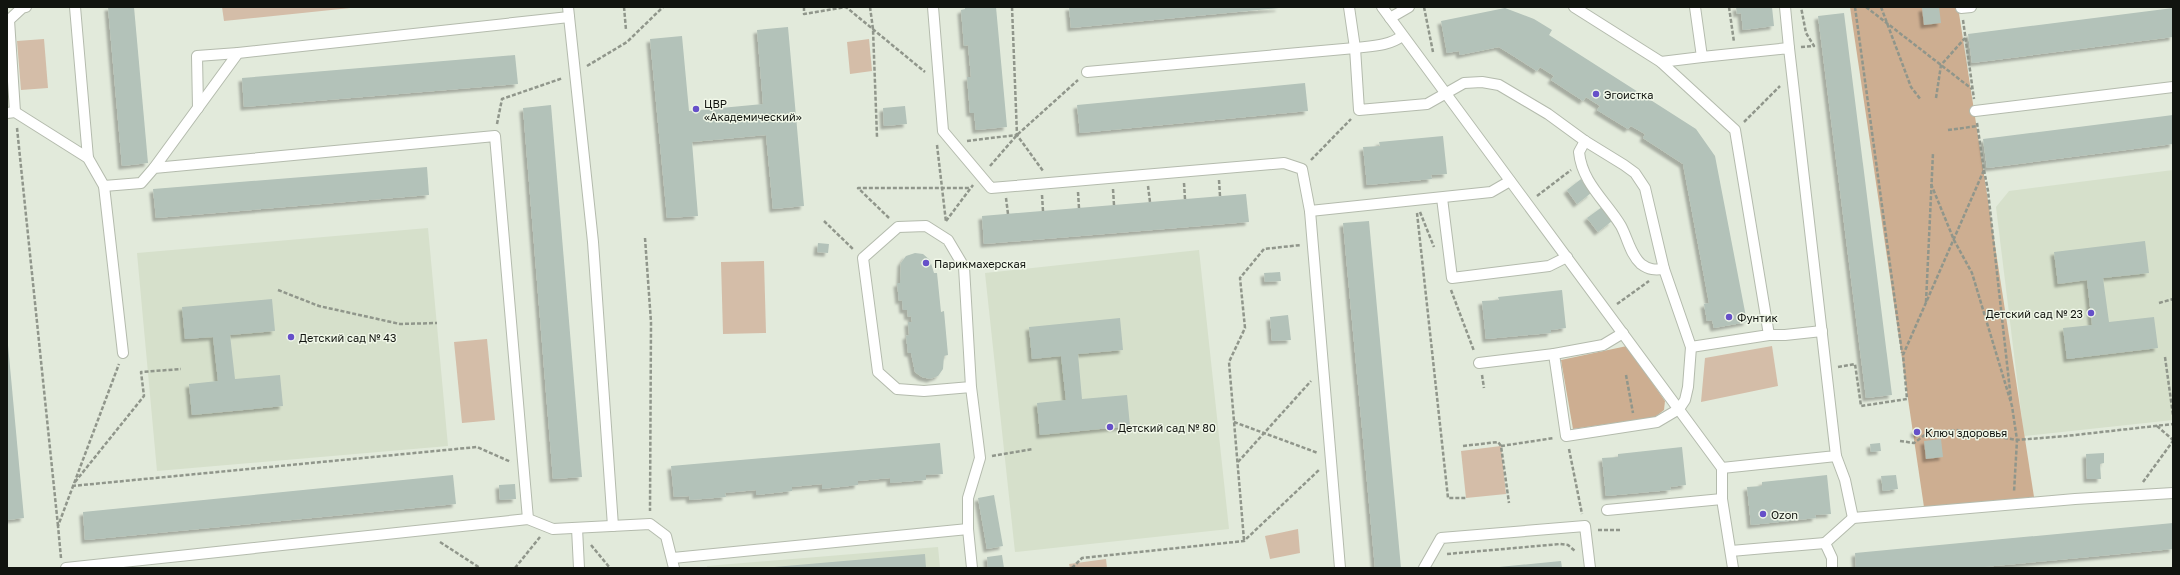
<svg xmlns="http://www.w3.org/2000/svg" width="2180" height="575" font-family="'Golos Text',sans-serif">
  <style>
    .built { fill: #d6e0cb }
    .green { fill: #d4bda8 }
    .forest { fill: #cdae91 }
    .building { fill: #b3c2b9; filter: url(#shadow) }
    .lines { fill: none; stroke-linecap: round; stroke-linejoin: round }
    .service-casing { stroke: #b4bbad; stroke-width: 12 }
    .path { stroke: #90968b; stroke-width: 2.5; stroke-dasharray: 4 2; stroke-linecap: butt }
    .service { stroke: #fff; stroke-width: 10 }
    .poi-dot { fill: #6650c9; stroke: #f0f7e8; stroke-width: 1.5 }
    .labels { text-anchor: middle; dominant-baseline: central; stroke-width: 3; stroke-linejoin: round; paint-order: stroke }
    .poi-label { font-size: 11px; fill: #11140f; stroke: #f0f7e8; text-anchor: start }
  </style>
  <defs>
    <filter id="shadow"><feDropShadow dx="-3.5" dy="3.5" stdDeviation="1" flood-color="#0004"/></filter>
  </defs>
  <rect width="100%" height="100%" fill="#e2eadb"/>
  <g class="built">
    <path d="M2173,170V420L2024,436L1996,207L2009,191Z"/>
    <path d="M428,228L448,446L157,471L137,253Z"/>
    <path d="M1199,250L1229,529L1015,552L985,273Z"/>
    <path d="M938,547L940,568H707V566Z"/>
  </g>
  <g class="green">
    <path d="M222,7H360L224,21Z"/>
    <path d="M44,39L48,88L21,90L17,41Z"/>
    <path d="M869,39L872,71L850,74L847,42Z"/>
    <path d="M764,261L766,333L723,334L721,262Z"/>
    <path d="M487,339L495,420L462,423L454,342Z"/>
    <path d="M1772,346L1778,386L1701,402L1705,358Z"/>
    <path d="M1501,446L1506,494L1466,498L1461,451Z"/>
    <path d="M1298,529L1300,553L1270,559L1265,536Z"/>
    <path d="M1106,559L1107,568H1070L1069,564Z"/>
  </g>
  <g class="forest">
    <path d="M1850,7H1958L2034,497L1924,507Z"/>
    <path d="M1627,346L1665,401L1664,410L1655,417L1573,429L1561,360Z"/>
  </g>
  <g class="building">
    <path d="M108,7H134L148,163L122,166Z"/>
    <path d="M965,7H996L1007,127L976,130L974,113H970L967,77H971L968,45L964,46L961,10L965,9Z"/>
    <path d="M1069,7H1279V8L1071,28Z"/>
    <path d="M1736,7H1772L1774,26L1743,30L1741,13L1737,14Z"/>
    <path d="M1939,7L1941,23L1924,25L1922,8Z"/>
    <path d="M1505,8L1534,19L1552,30L1549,35L1696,129L1715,156L1747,322L1714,328L1712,320L1707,321L1704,304L1709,303L1683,164L1643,138L1645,134L1631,126L1628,129L1597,110L1600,106L1586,97L1583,101L1551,80L1554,76L1540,67L1537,71L1499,47L1460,55L1459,51L1447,53L1441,21Z"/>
    <path d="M2173,8V37L1972,63L1968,34Z"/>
    <path d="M1844,13L1892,395L1866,398L1818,16Z"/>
    <path d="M788,27L804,206L773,209L766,135L692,142L698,216L667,218L650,39L682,36L689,111L763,104L757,30Z"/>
    <path d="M515,55L518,84L244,107L242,78Z"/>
    <path d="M1305,83L1308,111L1080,133L1077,105Z"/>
    <path d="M551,105L582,477L553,479L523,108Z"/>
    <path d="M905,106L907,124L884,126L883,108Z"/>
    <path d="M2173,115V144L1987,168L1983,139Z"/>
    <path d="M1443,136L1447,174L1431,175L1432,179L1367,185L1363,147L1380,146L1379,142Z"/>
    <path d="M427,167L429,195L156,218L153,189Z"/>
    <path d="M1581,179L1591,193L1577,204L1567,190Z"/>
    <path d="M1246,194L1249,222L984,244L982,216Z"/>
    <path d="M1602,207L1612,221L1598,232L1587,218Z"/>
    <path d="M1369,221L1401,568H1375L1346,256L1343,223Z"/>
    <path d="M2145,241L2149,273L2103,278L2109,322L2154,317L2158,348L2067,359L2063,328L2092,325L2087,280L2058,284L2054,252Z"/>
    <path d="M818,243L829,244L828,253L817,252Z"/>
    <path d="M915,253L923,254L930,260L934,273H937L941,312L944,311L948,355L944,356L943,369L938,376L930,379L922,377L915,372L911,353H908L906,336L909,335L908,322H912L911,316L908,317L907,310H903L902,300L899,301L897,283H900L901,263L906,256Z"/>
    <path d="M1280,272L1281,281L1265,282L1264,273Z"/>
    <path d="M1562,290L1566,328L1551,330V333L1486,339L1482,301L1499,300L1498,297Z"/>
    <path d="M272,299L275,331L230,335L235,379L280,375L283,406L192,415L189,384L218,381L213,337L185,339L182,307Z"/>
    <path d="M1288,315L1291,340L1272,341L1270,317Z"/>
    <path d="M1120,318L1123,350L1078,354L1082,399L1127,395L1130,426L1040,435L1037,403L1066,400L1061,356L1032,359L1029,327Z"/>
    <path d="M8,345L24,518L7,520V346Z"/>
    <circle cx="1917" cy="432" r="3"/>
    <path d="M1941,439L1943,457L1926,459L1924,441Z"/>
    <path d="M940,443L943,474L926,475V480L890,483V478L858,481V485L822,489V484L792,487V491L756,495V490L725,493L726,497L690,500L689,496L674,497L671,466Z"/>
    <path d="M1880,443L1881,451L1871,452L1870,444Z"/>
    <path d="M1682,447L1686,485L1670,487L1671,490L1606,496L1602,458L1618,457V454Z"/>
    <path d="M2104,453V463L2100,464L2101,479H2087L2086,454Z"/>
    <path d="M453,475L456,504L85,540L83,512Z"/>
    <path d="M1827,475L1831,514L1815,515L1816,518L1751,525L1747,487L1762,486V482Z"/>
    <path d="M1896,475L1898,489L1883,491L1881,476Z"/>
    <path d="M515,484L516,499L500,500L499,485Z"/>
    <path d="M994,495L1003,546L987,549L978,498Z"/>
    <path d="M2173,523V549L1973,568H1856L1855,553Z"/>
    <path d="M925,554L926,568H774V567Z"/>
    <path d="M1002,555L1004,568H988L987,557Z"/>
    <path d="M1561,561L1562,568H1500L1499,567Z"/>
  </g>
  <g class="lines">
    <defs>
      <g id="service">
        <path d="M75,7L88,158"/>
        <path d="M568,7L593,242L613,526"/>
        <path d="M933,7L943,131L991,188L1284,163L1302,169L1310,211L1340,568"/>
        <path d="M1349,7L1355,48L1359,110L1427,104L1464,83L1482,82L1499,85L1548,114L1585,141L1624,165L1635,173L1645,188L1664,269L1691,347L1688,387L1685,400L1679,409L1657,422L1566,436L1554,354L1603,345L1623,333"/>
        <path d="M1382,7L1722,468V499L1733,568"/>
        <path d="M1574,7L1661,62L1735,130L1769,335L1691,347"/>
        <path d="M1695,7L1702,57L1789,48L1836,456L1722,468"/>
        <path d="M1785,7L1789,48"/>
        <path d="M1961,8L1971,7"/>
        <path d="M1390,18L1409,7"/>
        <path d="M1661,62L1702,57"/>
        <path d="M1087,72L1355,48C1372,46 1389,46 1402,36"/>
        <path d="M198,108L197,56L238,53"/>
        <path d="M1975,111L2173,87"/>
        <path d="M15,112L9,20L22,8L26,7"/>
        <path d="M7,113L15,112L88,158L104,186L123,353"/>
        <path d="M1585,141L1579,152C1582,183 1606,201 1621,226C1628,239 1630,254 1641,264C1649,270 1655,270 1664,269"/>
        <path d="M154,168L238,53L569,17"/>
        <path d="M104,186L141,183L154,168L495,136L528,519"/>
        <path d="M1442,198L1452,278L1549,266L1567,257"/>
        <path d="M1310,211L1491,192L1510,181"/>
        <path d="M1769,335H1785L1822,331"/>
        <path d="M1479,363L1554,354"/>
        <path d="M1836,456L1845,480L1853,518"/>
        <path d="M1607,510L1722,499"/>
        <path d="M577,528L579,568"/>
        <path d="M968,529V498L980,458L971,387L964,267L948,240L926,226L898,227L863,258L878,372L897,389L924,391L971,387"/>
        <path d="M1731,551L1825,543"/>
        <path d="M673,558L968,529L972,568"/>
        <path d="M66,568L528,519L553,529L650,524L666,536L674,568"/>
        <path d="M1424,568L1441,538L1585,526L1590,568"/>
        <path d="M1832,568V558L1825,543L1853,518L2075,499L2173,493"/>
      </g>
    </defs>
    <use href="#service" class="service-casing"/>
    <g class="path">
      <path d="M624,7L626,30"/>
      <path d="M804,7V14L846,7L925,72"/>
      <path d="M870,7L873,29L877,137"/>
      <path d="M1012,7L1017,135L1043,171"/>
      <path d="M1424,7L1433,52"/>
      <path d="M1729,7L1734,42"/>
      <path d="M1855,7L1902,353"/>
      <path d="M1866,7L1972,89"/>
      <path d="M1881,7L1911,87L1921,100"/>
      <path d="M1963,20L1974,99"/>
      <path d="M1801,47L1814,46L1806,33L1801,7"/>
      <path d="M587,66L627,42L663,7"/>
      <path d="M1936,98L1941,65L1965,38"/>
      <path d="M1744,122L1780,86"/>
      <path d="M497,124L502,99L563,78"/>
      <path d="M17,128L58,526"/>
      <path d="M1948,130L1978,126"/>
      <path d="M967,141L1016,135"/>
      <path d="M937,145L946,222"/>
      <path d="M1311,160L1351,119"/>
      <path d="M990,166L1017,135L1078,80"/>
      <path d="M1984,170L1988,191L2011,400"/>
      <path d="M1219,180L1220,196"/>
      <path d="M1184,183L1185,199"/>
      <path d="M1931,184L1954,240L1972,273L2012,406L2017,440L2014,492"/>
      <path d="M1148,186L1150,202"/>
      <path d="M1113,189L1114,205"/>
      <path d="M1078,192L1079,208"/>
      <path d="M1042,195L1043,211"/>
      <path d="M1537,196L1571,170"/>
      <path d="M1006,198L1008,214"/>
      <path d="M1420,212L1434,247"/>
      <path d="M1417,213L1448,498H1466"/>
      <path d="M889,218L858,188H970"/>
      <path d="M824,221L854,250"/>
      <path d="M946,221L973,185"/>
      <path d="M645,238L651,322L650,511"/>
      <path d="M278,290L319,306L400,324L437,323"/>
      <path d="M1451,290L1474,351"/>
      <path d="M1926,302L1933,153"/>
      <path d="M2159,303L2173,299"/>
      <path d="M1617,304L1649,281"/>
      <path d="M2165,357L2173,415"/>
      <path d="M1838,367L1855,364L1861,406L1907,399L1903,355L1984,170L1977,123"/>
      <path d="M1482,375L1484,388"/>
      <path d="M1626,375L1633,413"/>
      <path d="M1234,422L1318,453"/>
      <path d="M2157,426L2173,440"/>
      <path d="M1900,441L1914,443L1926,434L1956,430L2017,440L2066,436L2173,424"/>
      <path d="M1463,446L1498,442L1501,446L1509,503"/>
      <path d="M1501,446L1554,438"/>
      <path d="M1569,449L1582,514"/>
      <path d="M992,456L1033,449"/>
      <path d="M1238,462L1311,381"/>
      <path d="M75,482L144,396L141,372L181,369"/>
      <path d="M2143,482L2173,441"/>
      <path d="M72,486L477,447L511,462"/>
      <path d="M1598,530H1622"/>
      <path d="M1244,540L1229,362L1245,328L1240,278L1264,249L1301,245"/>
      <path d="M440,542L480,568"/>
      <path d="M591,545L610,568"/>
      <path d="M1447,554L1560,544L1568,545L1575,551"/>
      <path d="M61,558L58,526L119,364"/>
      <path d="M515,568L540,537"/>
      <path d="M1072,568L1082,558L1244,541L1319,470"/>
    </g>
    <use href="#service" class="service"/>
  </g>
  <g class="poi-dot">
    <circle cx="1596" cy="94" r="4"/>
    <circle cx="696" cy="109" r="4"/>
    <circle cx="926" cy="263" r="4"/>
    <circle cx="2091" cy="313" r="4"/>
    <circle cx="1729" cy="317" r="4"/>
    <circle cx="291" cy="337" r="4"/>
    <circle cx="1110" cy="427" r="4"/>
    <circle cx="1917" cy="432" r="4"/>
    <circle cx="1763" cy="514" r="4"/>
  </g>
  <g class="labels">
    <g class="poi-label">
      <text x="1604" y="94">Эгоистка</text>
      <text x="704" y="103">ЦВР<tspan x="704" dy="13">«Академический»</tspan></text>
      <text x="934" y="263">Парикмахерская</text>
      <text x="2083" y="313" text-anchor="end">Детский сад № 23</text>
      <text x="1737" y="317">Фунтик</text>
      <text x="299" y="337">Детский сад № 43</text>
      <text x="1118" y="427">Детский сад № 80</text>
      <text x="1925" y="432">Ключ здоровья</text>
      <text x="1771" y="514">Ozon</text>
    </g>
  </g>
  <rect width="2180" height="575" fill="none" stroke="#11140f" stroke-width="16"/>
</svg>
